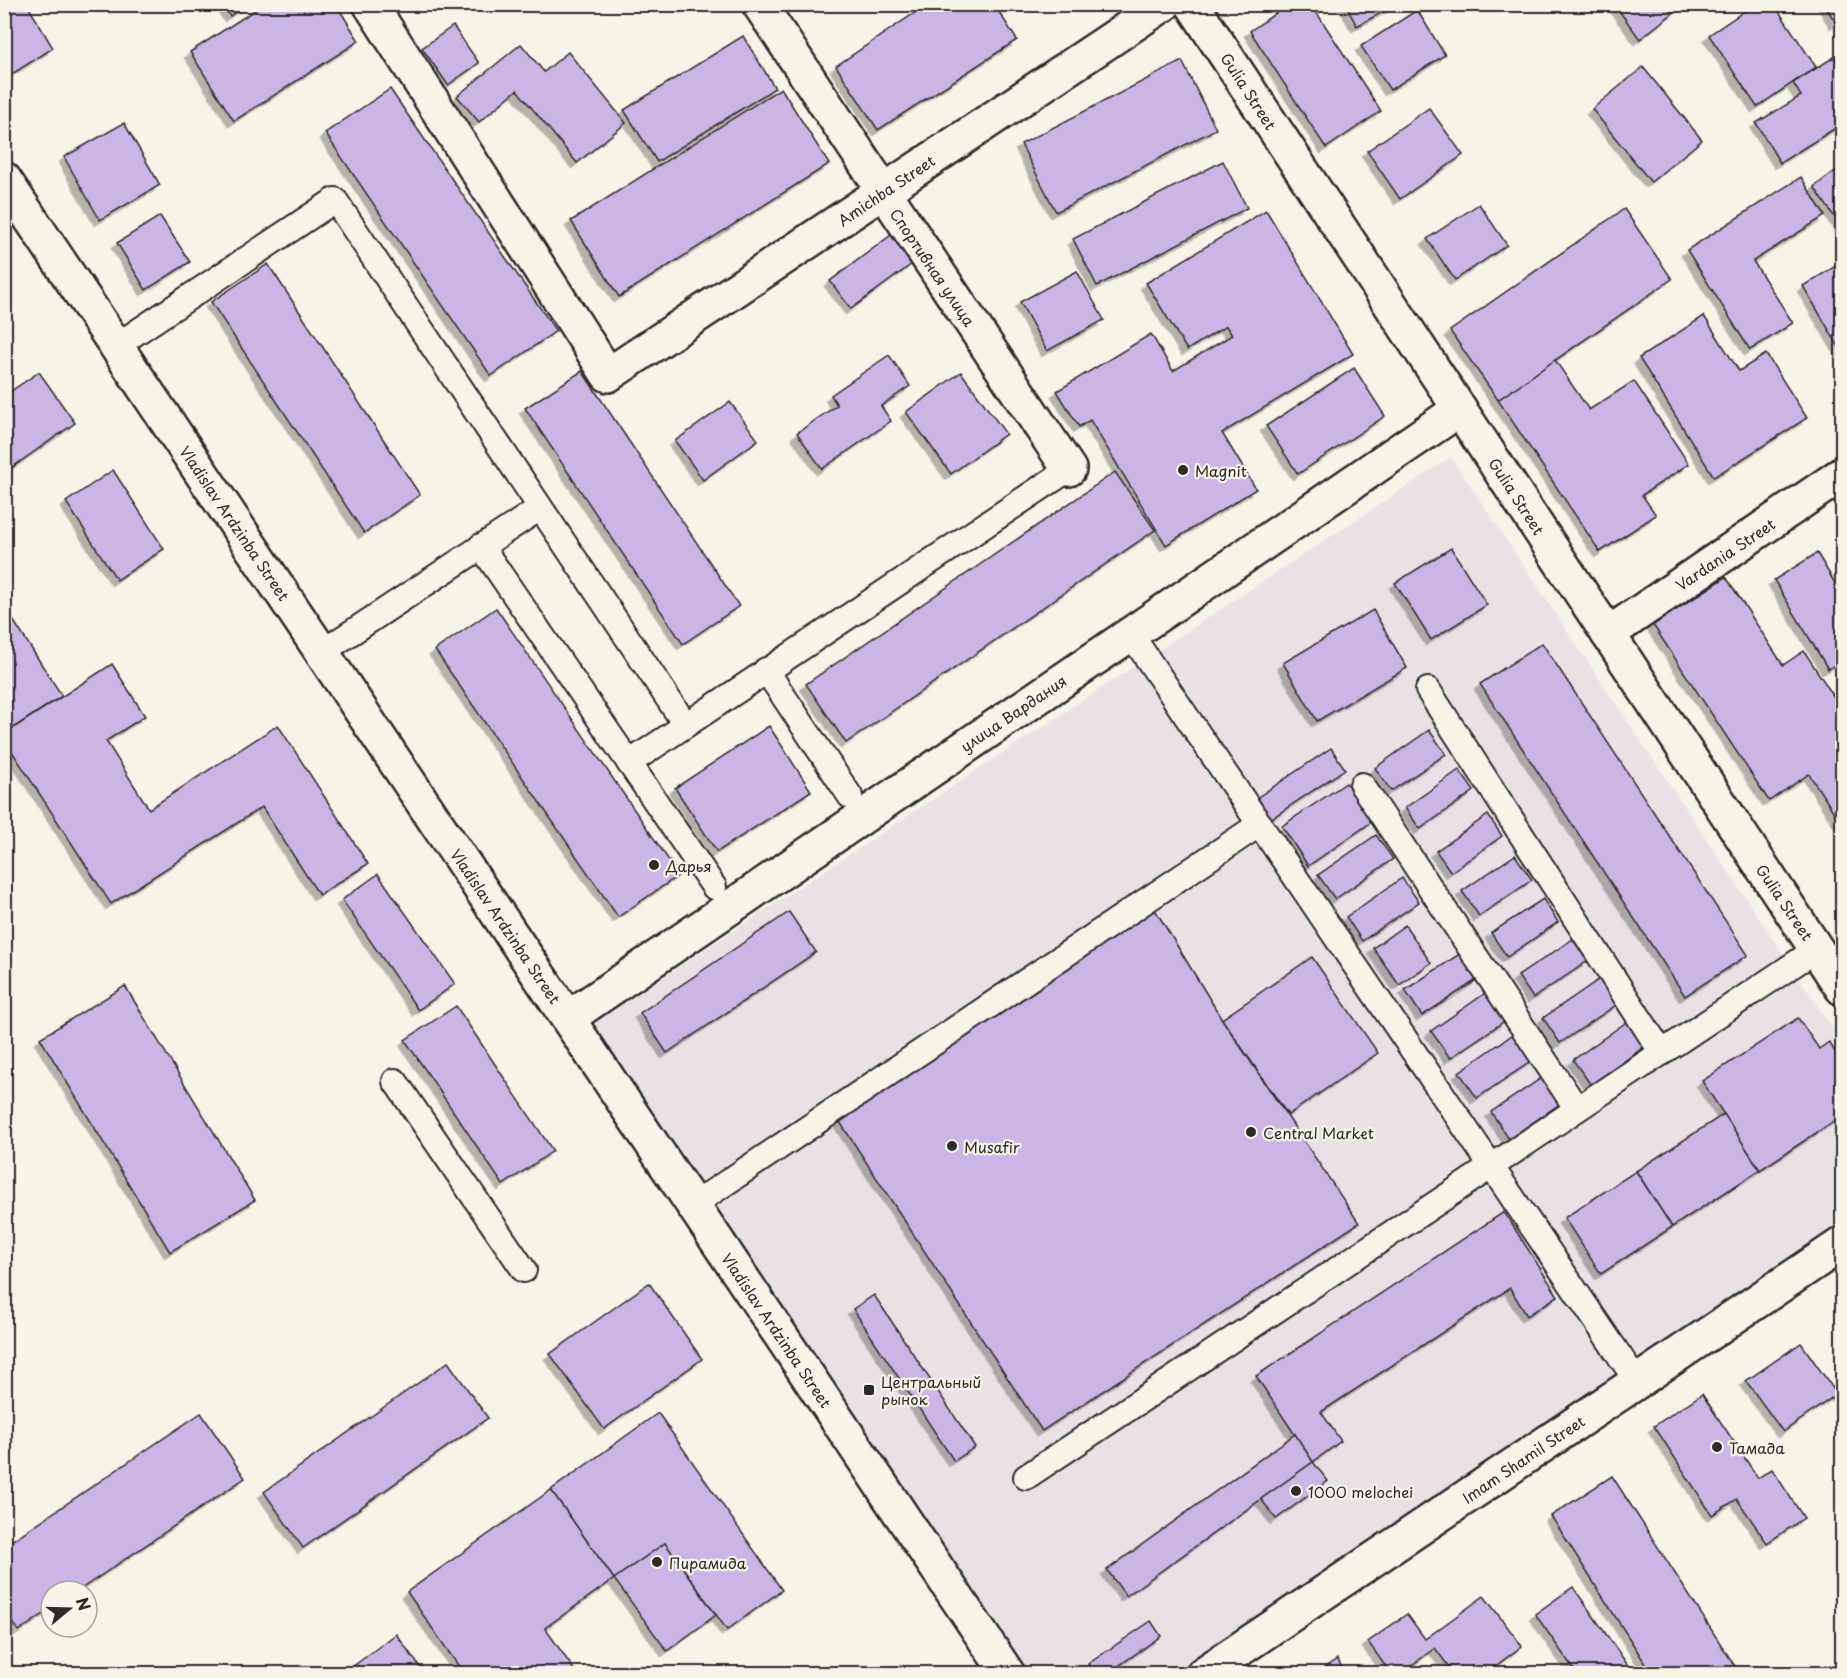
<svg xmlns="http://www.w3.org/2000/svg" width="1847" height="1678" font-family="'Playpen Sans',sans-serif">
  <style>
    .built { fill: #eae1e7 }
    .building { fill: #cab6e6; stroke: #2b2b2b; stroke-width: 1.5; filter: url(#shadow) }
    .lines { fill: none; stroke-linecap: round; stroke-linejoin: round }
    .service-casing { stroke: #2b2b2b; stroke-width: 28 }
    .minor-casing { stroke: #2b2b2b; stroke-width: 38 }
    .secondary-casing { stroke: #2b2b2b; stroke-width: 38 }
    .service { stroke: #f7f3e8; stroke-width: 24 }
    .minor { stroke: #f7f3e8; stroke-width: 33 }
    .secondary { stroke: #f7f3e8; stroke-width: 33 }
    .poi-dot { fill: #2b2b2b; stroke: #f7f3e8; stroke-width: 2 }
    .labels { text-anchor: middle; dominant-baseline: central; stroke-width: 4.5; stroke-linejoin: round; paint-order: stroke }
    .street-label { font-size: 15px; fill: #2b2b2b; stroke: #f7f3e8 }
    .poi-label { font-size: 15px; fill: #2b2b2b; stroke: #f7f3e8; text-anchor: start }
  </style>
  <defs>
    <filter id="shadow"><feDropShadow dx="-5.5" dy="5.5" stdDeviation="0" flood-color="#0004"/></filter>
  </defs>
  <rect width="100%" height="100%" fill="#f7f3e8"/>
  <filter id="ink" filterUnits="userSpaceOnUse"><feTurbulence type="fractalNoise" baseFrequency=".0167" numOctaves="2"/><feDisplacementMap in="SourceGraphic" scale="12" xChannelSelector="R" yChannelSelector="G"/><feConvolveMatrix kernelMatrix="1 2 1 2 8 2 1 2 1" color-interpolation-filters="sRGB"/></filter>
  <g filter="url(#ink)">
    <path class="built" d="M1451,457L1842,1042V1223L1180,1673H1025L588,1027Z"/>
    <g class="building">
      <path d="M13,4H27L53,48L6,78L4,10Z"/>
      <path d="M222,4H247L230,16Z"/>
      <path d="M264,4H336L359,41L234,121L190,52Z"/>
      <path d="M928,4H994L1017,40L878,130L836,66Z"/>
      <path d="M1289,4H1311L1381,111L1326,148L1250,31Z"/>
      <path d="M1345,4H1397L1357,26Z"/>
      <path d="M1614,4H1673L1677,10L1640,39Z"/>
      <path d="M1755,4H1774L1816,67L1757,107L1709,35Z"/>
      <path d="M1824,4H1842V19L1836,23Z"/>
      <path d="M1417,10L1445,55L1390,90L1361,46Z"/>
      <path d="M453,26L479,63L448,85L422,48Z"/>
      <path d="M743,36L775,88L657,162L624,110Z"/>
      <path d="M521,44L544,72L568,52L626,123L577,163L517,90L479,122L457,96Z"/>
      <path d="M1834,57L1842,70V124L1780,163L1756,123L1801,96L1793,83Z"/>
      <path d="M1182,61L1216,129L1056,212L1021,144Z"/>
      <path d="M1643,67L1702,140L1651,182L1592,109Z"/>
      <path d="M781,88L829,164L619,297L571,221Z"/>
      <path d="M390,89L556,331L491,376L325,133Z"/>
      <path d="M1429,108L1463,155L1400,199L1367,151Z"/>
      <path d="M124,123L160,185L100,220L64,157Z"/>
      <path d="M1223,161L1247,208L1097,286L1073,239Z"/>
      <path d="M1842,166V228L1814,187Z"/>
      <path d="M1801,177L1825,216L1753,261L1793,323L1750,350L1687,250Z"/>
      <path d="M1479,204L1507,245L1455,280L1427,239Z"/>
      <path d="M1624,209L1672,279L1498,400L1450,331Z"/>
      <path d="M1266,210L1353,354L1222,433L1256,489L1166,545L1090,420L1079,427L1057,391L1151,334L1173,371L1232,335L1226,326L1187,350L1146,283Z"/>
      <path d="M160,216L190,262L146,290L117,243Z"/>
      <path d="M891,235L912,264L851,309L830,281Z"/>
      <path d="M1842,262V352L1803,286Z"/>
      <path d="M268,264L420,495L364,533L211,302Z"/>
      <path d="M1077,271L1104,320L1047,351L1020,302Z"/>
      <path d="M1704,316L1739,371L1766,354L1807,418L1714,477L1639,358Z"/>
      <path d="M889,355L910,386L881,406L891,421L822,469L797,433L837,405L831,395Z"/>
      <path d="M1555,360L1589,410L1634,381L1689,464L1642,495L1656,515L1600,552L1498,400Z"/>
      <path d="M1354,368L1385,416L1298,474L1266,426Z"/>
      <path d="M582,371L739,606L683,644L525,408Z"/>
      <path d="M39,372L75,423L4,473V396Z"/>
      <path d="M961,372L1006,434L951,474L906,412Z"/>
      <path d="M730,402L758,440L703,480L675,441Z"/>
      <path d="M113,470L164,549L117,580L66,502Z"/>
      <path d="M1115,472L1155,530L846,743L806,684Z"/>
      <path d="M1451,548L1487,605L1431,640L1395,583Z"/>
      <path d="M1817,553L1842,595V661L1828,669L1774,580Z"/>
      <path d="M1726,577L1783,665L1804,651L1842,709V825L1809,774L1769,801L1653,625Z"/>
      <path d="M4,606L62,696L4,734Z"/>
      <path d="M496,608L679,875L618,917L435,650Z"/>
      <path d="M1373,610L1407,668L1317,721L1283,663Z"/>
      <path d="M1542,643L1748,955L1685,996L1480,684Z"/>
      <path d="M112,664L145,716L106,741L149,809L278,725L368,864L319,895L262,807L111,904L4,739V734Z"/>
      <path d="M769,726L811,791L717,852L675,788Z"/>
      <path d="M1429,730L1446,754L1391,791L1375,768Z"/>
      <path d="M1331,748L1345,769L1269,820L1255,799Z"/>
      <path d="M1459,770L1474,791L1420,829L1405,808Z"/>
      <path d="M1346,783L1373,821L1308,866L1282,826Z"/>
      <path d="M1488,815L1502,836L1451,872L1436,851Z"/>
      <path d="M1376,835L1393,859L1335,899L1318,875Z"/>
      <path d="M1515,855L1532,880L1479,916L1462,891Z"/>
      <path d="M378,874L455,984L418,1010L342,900Z"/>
      <path d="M1402,878L1419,902L1362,941L1346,917Z"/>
      <path d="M1543,899L1558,922L1507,957L1491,933Z"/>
      <path d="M1154,908L1222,1019L1359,1223L1042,1431L836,1116Z"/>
      <path d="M789,912L816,952L667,1053L640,1013Z"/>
      <path d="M1405,925L1431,963L1399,985L1373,948Z"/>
      <path d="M1573,939L1588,961L1533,998L1518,976Z"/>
      <path d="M1461,953L1478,979L1422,1016L1405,990Z"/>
      <path d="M1312,957L1378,1053L1288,1115L1222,1019Z"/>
      <path d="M1601,978L1619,1003L1560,1043L1543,1018Z"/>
      <path d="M125,986L255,1200L170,1252L40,1038Z"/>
      <path d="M1487,992L1506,1020L1450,1058L1431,1031Z"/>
      <path d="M456,1006L553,1151L503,1185L405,1040Z"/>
      <path d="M1798,1018L1819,1049L1829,1042L1842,1063V1116L1760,1170L1702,1081Z"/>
      <path d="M1628,1021L1645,1046L1591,1085L1573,1060Z"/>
      <path d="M1515,1033L1533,1060L1477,1098L1459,1072Z"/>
      <path d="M1543,1077L1561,1103L1509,1139L1491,1112Z"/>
      <path d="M1724,1114L1760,1170L1672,1227L1636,1171Z"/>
      <path d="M1636,1171L1672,1227L1601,1274L1564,1218Z"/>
      <path d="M1504,1212L1558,1296L1527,1316L1510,1288L1321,1412L1341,1441L1313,1462L1256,1376Z"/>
      <path d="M649,1283L702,1359L604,1429L550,1354Z"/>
      <path d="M874,1295L975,1447L954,1461L853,1309Z"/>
      <path d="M1801,1343L1837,1394L1783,1432L1746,1381Z"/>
      <path d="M448,1362L488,1418L303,1548L264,1492Z"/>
      <path d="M1842,1391V1404L1837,1394Z"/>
      <path d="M1702,1394L1758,1478L1772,1469L1804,1518L1767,1543L1737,1499L1712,1515L1654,1426Z"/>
      <path d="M201,1413L245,1478L78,1591H51V1609L19,1631L4,1609V1546Z"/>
      <path d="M658,1413L782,1590L727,1630L665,1543L614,1579L551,1490Z"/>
      <path d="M1295,1434L1313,1462L1126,1596L1107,1570Z"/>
      <path d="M1313,1462L1328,1481L1276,1519L1261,1499Z"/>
      <path d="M1612,1476L1740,1674H1652L1551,1516Z"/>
      <path d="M551,1490L614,1579L545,1628L577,1674H464L407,1592Z"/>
      <path d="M665,1543L716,1615L667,1651L614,1579Z"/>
      <path d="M1573,1587L1634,1674H1577L1535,1614Z"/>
      <path d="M1484,1596L1522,1646L1485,1674H1454L1435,1648L1400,1674H1391L1368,1642L1407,1614L1425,1639Z"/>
      <path d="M1151,1621L1161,1636L1107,1674H1094L1088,1664Z"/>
      <path d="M396,1634L425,1674H343Z"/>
      <path d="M1337,1659L1346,1674H1315Z"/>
    </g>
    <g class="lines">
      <defs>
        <g id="service">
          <path d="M116,346L335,200L685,724"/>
          <path d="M481,546L714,887"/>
          <path d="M1130,633L1638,1383"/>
          <path d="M322,652L540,508"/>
          <path d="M766,670L850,796"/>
          <path d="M1428,690L1662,1053"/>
          <path d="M629,763L1069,469"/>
          <path d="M1362,785L1577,1109"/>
          <path d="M395,1081L524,1270"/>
          <path d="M693,1205L1260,824"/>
          <path d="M1026,1477L1817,949"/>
        </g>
        <g id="minor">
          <path d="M370,4L608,375L1164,4"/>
          <path d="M759,4L1069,469"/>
          <path d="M1192,4L1842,988"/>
          <path d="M1608,634L1842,474"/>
          <path d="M568,1018L1460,409"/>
          <path d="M1203,1674L1842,1244"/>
        </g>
        <path id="secondary" d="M4,179L1008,1674"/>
      </defs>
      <use href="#service" class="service-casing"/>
      <use href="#minor" class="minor-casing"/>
      <use href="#secondary" class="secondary-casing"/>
      <use href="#service" class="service"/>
      <use href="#minor" class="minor"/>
      <use href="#secondary" class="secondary"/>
    </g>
  </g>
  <g class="poi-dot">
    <circle cx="1183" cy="470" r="6"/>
    <circle cx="654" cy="865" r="6"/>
    <circle cx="1251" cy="1132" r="6"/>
    <circle cx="952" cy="1146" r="6"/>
    <rect x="863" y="1384" width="12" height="12" rx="3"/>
    <circle cx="1717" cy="1447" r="6"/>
    <circle cx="1296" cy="1491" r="6"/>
    <circle cx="657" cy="1562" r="6"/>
  </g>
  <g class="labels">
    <g class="street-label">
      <text transform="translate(1249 91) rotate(57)">Gulia Street</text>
      <text transform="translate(886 190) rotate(-34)">Amichba Street</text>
      <text transform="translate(933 267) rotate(56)">Спортивная улица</text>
      <text transform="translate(1517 496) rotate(57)">Gulia Street</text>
      <text transform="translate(235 523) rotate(56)">Vladislav Ardzinba Street</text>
      <text transform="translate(1725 554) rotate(-34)">Vardania Street</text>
      <text transform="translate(1013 713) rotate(-34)">улица Вардания</text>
      <text transform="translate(1785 902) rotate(56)">Gulia Street</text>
      <text transform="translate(506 926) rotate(56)">Vladislav Ardzinba Street</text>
      <text transform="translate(777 1330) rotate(56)">Vladislav Ardzinba Street</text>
      <text transform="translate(1523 1459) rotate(-34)">Imam Shamil Street</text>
    </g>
    <g class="poi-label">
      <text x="1195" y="470">Magnit</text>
      <text x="666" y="865">Дарья</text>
      <text x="1263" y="1132">Central Market</text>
      <text x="964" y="1146">Musafir</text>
      <text x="881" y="1381">Центральный<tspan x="881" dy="17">рынок</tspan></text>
      <text x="1729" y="1447">Тамада</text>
      <text x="1308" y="1491">1000 melochei</text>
      <text x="669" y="1562">Пирамида</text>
    </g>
  </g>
  <rect width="1847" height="1678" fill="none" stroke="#f7f3e8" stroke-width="24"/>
  <rect x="12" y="12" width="1823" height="1654" fill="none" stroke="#2b2b2b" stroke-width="2" filter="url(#ink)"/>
  <g transform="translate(69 1609) rotate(71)"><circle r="28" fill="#f7f3e8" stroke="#a5a39c" stroke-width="1.5"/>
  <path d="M0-4.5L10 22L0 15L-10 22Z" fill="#2b2b2b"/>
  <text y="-9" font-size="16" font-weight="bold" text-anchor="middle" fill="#2b2b2b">N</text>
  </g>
</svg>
